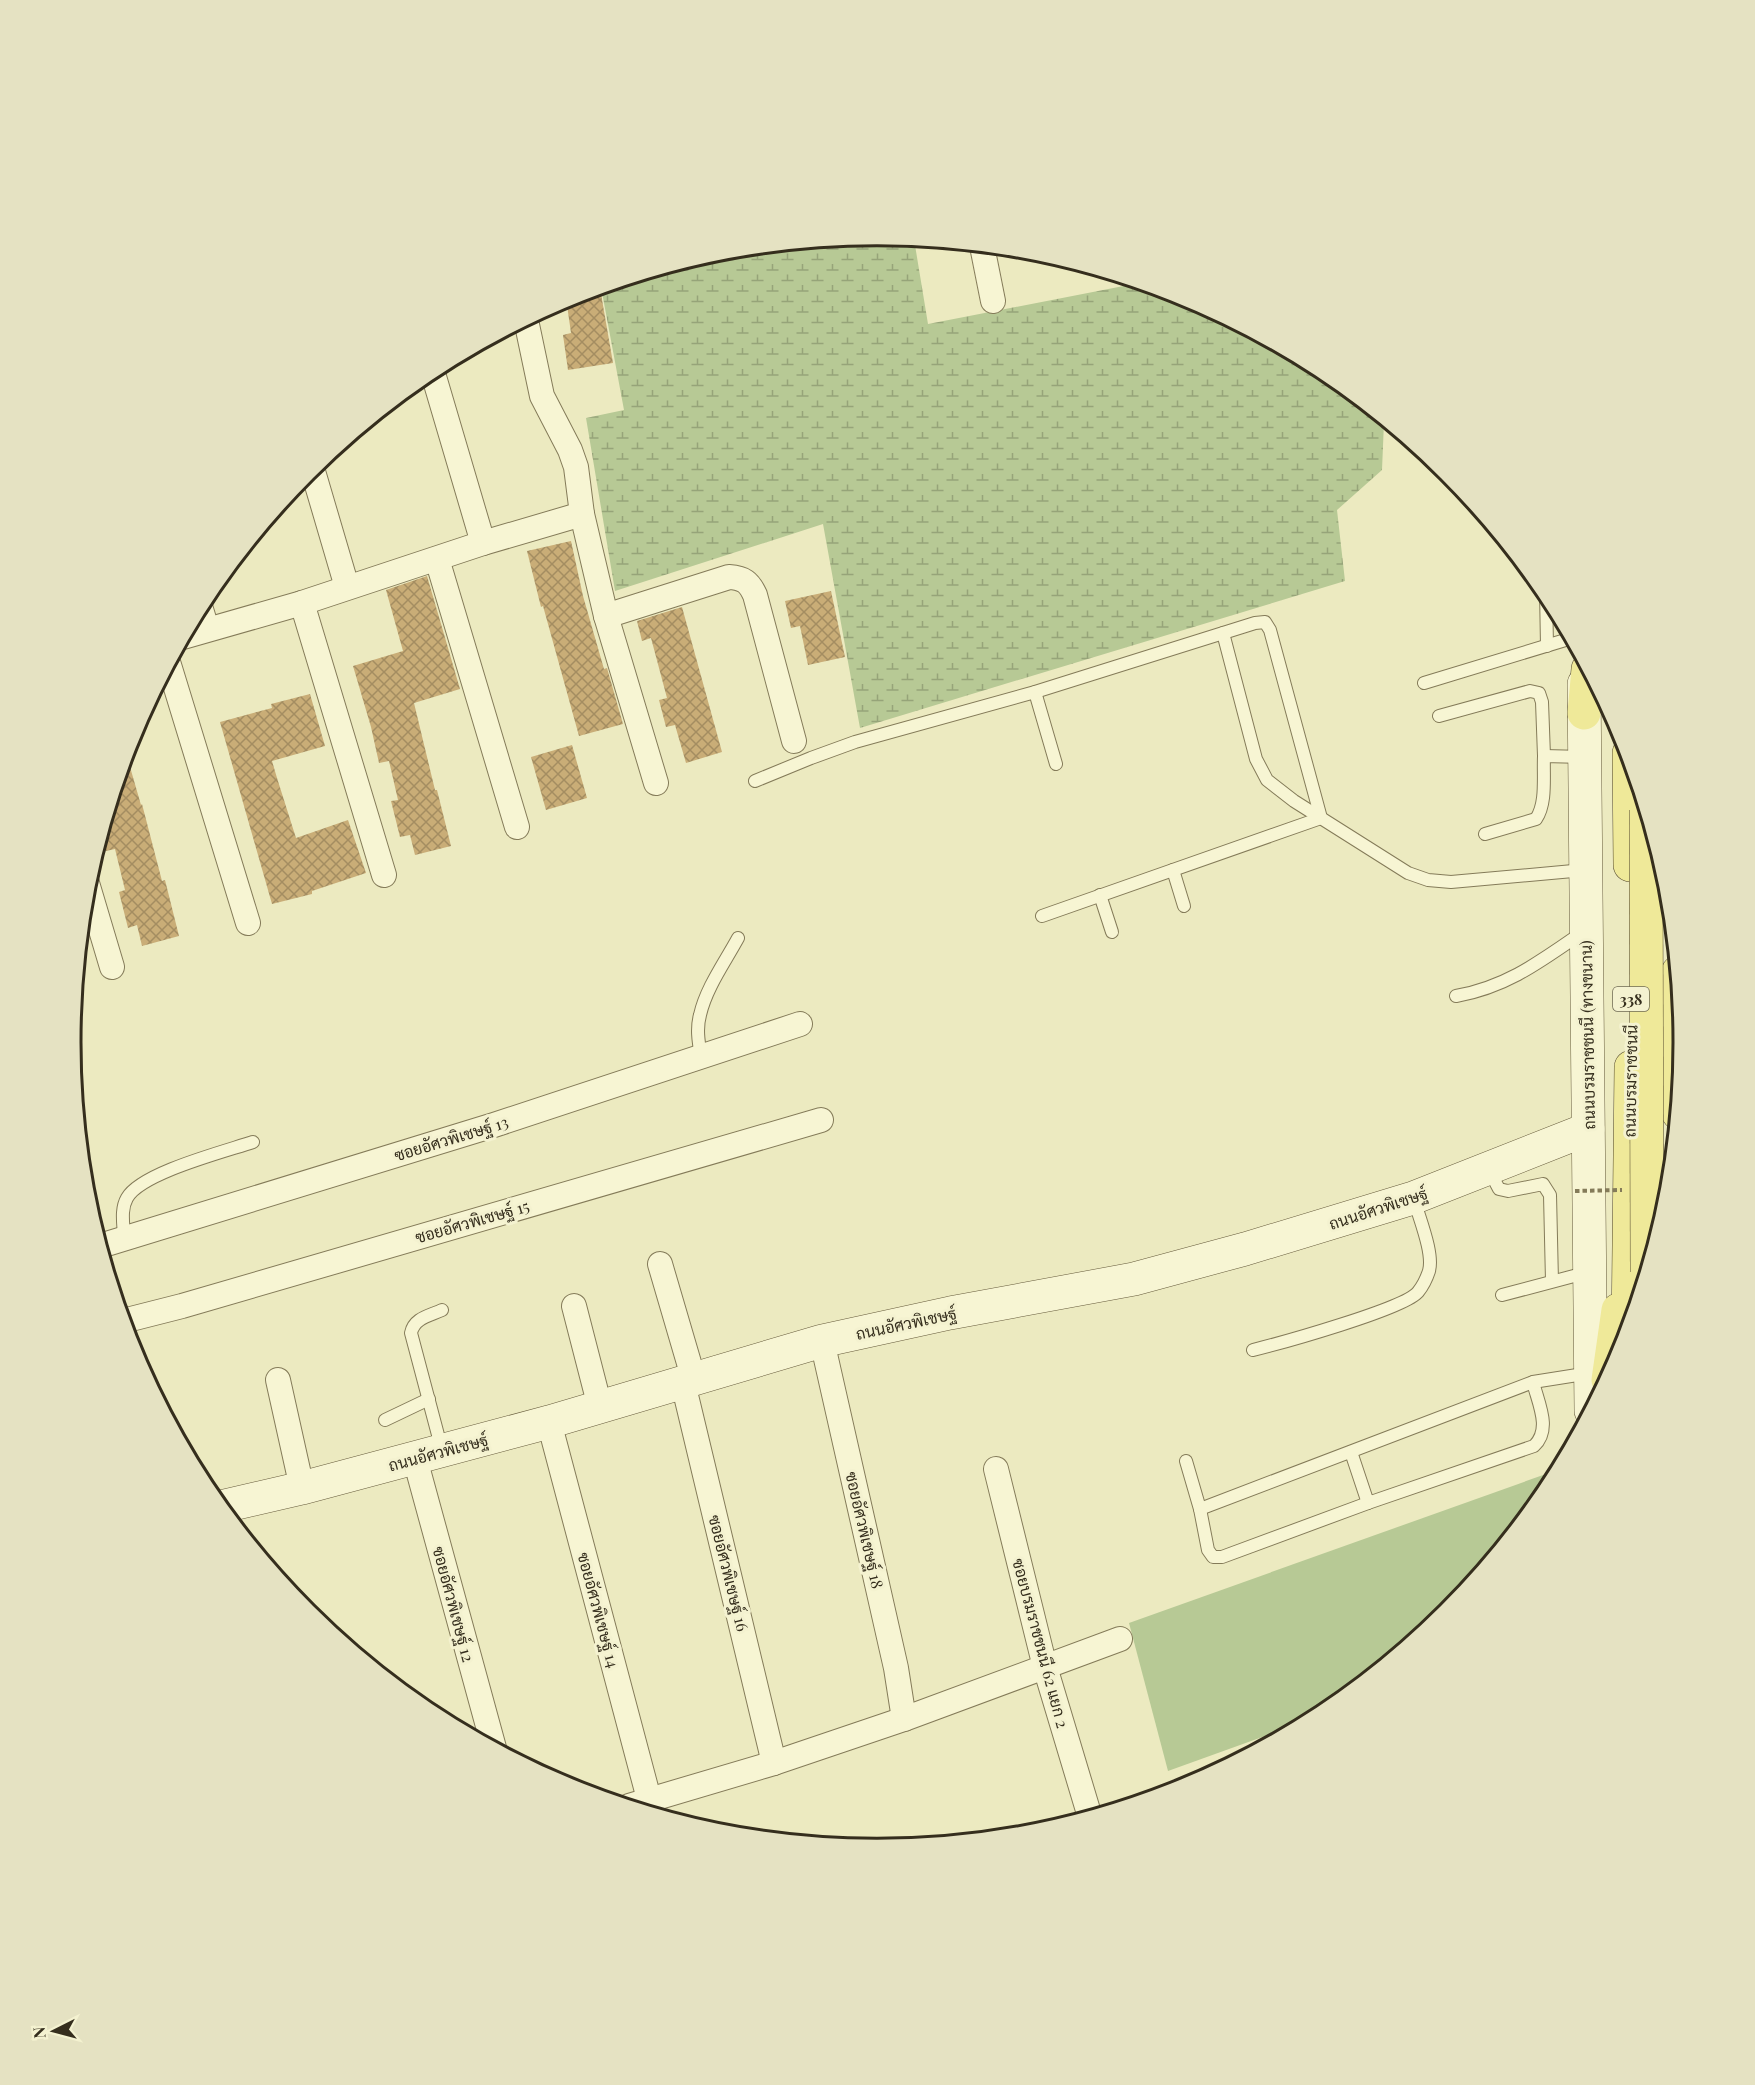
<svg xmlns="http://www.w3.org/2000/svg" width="1755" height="2085" font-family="'Playfair Display',Sarabun,serif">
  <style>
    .grass { fill: #b7c995 }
    .wetland { fill: url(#wetland-marsh) }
    .building { fill: url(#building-cross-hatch) }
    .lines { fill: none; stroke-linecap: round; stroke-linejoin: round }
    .lane-casing { stroke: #847b59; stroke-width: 14 }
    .street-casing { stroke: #847b59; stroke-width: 26 }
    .secondary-casing { stroke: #665b3c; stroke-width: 34 }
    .primary-casing { stroke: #52472d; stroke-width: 34 }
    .lane { stroke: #f7f5d3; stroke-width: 12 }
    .street { stroke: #f7f5d3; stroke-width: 24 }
    .secondary { stroke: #f7f5d3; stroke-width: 33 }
    .primary { stroke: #efe999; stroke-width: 33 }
    .primary-bridge-casing { stroke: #52472d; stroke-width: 34; stroke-linecap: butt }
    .path-bridge { stroke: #847b59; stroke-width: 4; stroke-dasharray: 4.5 3; stroke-linecap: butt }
    .primary-bridge { stroke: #efe999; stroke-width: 33 }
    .labels { text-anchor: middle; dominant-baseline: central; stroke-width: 6; stroke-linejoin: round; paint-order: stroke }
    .shield { fill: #f4f2d0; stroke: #6e6953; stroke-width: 1.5 }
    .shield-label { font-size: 15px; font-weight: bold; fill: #352e1d }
    .street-label { font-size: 16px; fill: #352e1d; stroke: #f4f2d0 }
    .rim { fill: none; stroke: #352e1d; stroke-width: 3 }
  </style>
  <defs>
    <pattern id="wetland-marsh" width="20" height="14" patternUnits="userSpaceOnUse" patternTransform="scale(1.5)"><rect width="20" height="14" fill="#b7c995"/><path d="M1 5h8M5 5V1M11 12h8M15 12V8" fill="none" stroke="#96a479"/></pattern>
    <pattern id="building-cross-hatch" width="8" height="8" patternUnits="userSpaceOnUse" patternTransform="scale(1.5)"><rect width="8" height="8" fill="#c9ad77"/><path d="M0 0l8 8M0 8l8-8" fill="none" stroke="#a48d61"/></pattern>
  </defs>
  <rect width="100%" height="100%" fill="#eceac0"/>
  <path class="grass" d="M1560,1469L1548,1491L1448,1613L1326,1714L1168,1771L1129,1623Z"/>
  <path class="wetland" d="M878,236L914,239L928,324L1139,283L1187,297L1326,372L1386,421L1384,422L1382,470L1337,510L1345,581L860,728L823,524L615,591L586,418L624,410L601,287L720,251Z"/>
  <g class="building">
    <path d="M600,288L613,363L568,370L563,335L571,333L566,298Z"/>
    <path d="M571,541L583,596L604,669L607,668L623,724L579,736L543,606L541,607L527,551Z"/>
    <path d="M427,576L460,689L414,703L435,790H437L451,846L415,855L410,835L400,837L391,801L398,800L389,761L379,763L371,727L353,666L403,651L386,590Z"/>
    <path d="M831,591L845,657L808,665L800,626L791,628L785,601Z"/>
    <path d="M682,607L722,752L686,763L675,725L666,727L659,700L667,698L651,638L642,641L637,621Z"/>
    <path d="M310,694L325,746L272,761L277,778L296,838L348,820L366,873L312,891V894L272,904L220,722L272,708L271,704Z"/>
    <path d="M572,745L587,798L546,810L531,757Z"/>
    <path d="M126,753L141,805L142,804L162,881L165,880L179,936L142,946L137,925L128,928L119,892L125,890L115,849L106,851L102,834Z"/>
  </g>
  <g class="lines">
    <defs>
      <g id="lane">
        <path d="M1546,591L1547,646"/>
        <path d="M1223,633L1256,759L1267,780L1294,801L1408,873L1428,880L1451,882L1584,870"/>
        <path d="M1424,683L1572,638"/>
        <path d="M1035,692L1056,764"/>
        <path d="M1439,716L1530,691L1539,693L1542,702L1544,756"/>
        <path d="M755,781L811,758L855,742L1035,692L1255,623L1265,622L1270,630L1321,818L1042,916"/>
        <path d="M1485,834L1536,819C1547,803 1543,776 1544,756L1584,757"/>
        <path d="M1173,870L1184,906"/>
        <path d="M1100,895L1112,932"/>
        <path d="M1456,996C1507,987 1541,961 1583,932"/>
        <path d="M701,1057C699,1044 696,1029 700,1015C706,988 725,962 738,938"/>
        <path d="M1489,1170L1499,1189L1508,1191L1543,1184L1550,1195L1552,1281"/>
        <path d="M124,1239C124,1226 120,1210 127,1198C141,1173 223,1152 253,1142"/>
        <path d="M1502,1295L1589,1272"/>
        <path d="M1253,1350C1281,1343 1404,1309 1418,1292C1422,1287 1427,1277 1429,1271C1434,1253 1419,1218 1414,1199"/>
        <path d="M385,1420L429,1399"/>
        <path d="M442,1450L411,1333C414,1318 429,1316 442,1310"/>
        <path d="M1351,1452L1368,1503L1534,1446C1552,1429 1538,1403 1533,1382"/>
        <path d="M1186,1461L1200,1509L1208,1550L1213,1557H1222L1368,1503"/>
        <path d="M1200,1509L1533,1382L1590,1373"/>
      </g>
      <g id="street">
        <path d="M982,246L993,301"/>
        <path d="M526,320L542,396L570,450L576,467L582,514L606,616L656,783"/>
        <path d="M432,370L483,543"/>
        <path d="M312,468L347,587"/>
        <path d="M437,559L517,827"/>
        <path d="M302,603L384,875"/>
        <path d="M200,606L207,629"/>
        <path d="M606,616L729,577C744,578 749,582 755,595L794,741"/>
        <path d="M183,637L302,603L483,543L582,514"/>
        <path d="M169,665L248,923"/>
        <path d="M87,883L112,967"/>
        <path d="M100,1246L494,1125L800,1024"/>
        <path d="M660,1264L694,1380"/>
        <path d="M574,1306L600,1407"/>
        <path d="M123,1321L182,1306L821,1120"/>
        <path d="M822,1341L896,1668L904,1719"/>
        <path d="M278,1380L302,1488"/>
        <path d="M683,1383L774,1763"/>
        <path d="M549,1422L649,1799"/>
        <path d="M415,1459L494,1748"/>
        <path d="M996,1469L1045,1667L1090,1817"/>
        <path d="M629,1806L774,1763L904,1719L1120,1639"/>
      </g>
      <g id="secondary">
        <path d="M1584,684L1591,1411"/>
        <path d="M220,1507L302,1488L549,1422L822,1341L950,1313L1134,1279L1245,1249L1413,1198L1588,1129"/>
      </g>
      <g id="primary">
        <path d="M1584,713L1588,669"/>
        <path d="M1629,753L1630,865"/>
        <path d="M1678,1113V972"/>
        <path d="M1628,1336L1631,1067"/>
        <path d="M1608,1380L1618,1310"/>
      </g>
    </defs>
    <use href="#lane" class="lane-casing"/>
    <use href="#street" class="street-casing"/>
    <use href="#secondary" class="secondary-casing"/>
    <use href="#primary" class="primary-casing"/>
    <use href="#lane" class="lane"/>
    <use href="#street" class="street"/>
    <use href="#secondary" class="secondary"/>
    <use href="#primary" class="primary"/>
    <defs>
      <path id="primary-bridge" d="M1646,810L1647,1272"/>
    </defs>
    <use href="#primary-bridge" class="primary-bridge-casing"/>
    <path class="path-bridge" d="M1575,1191L1622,1190"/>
    <use href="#primary-bridge" class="primary-bridge"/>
  </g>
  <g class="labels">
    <rect class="shield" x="1613" y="987" width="36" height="24" rx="4.5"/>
    <g class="shield-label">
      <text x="1631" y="999">338</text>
    </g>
    <g class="street-label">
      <text transform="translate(1587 1035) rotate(-91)">ถนนบรมราชชนนี (ทางขนาน)</text>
      <text transform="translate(1630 1081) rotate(-89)">ถนนบรมราชชนนี</text>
      <text transform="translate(451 1138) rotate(-17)">ซอยอัศวพิเชษฐ์ 13</text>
      <text transform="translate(1378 1208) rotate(-18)">ถนนอัศวพิเชษฐ์</text>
      <text transform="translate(472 1221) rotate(-16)">ซอยอัศวพิเชษฐ์ 15</text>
      <text transform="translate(906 1323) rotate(-12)">ถนนอัศวพิเชษฐ์</text>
      <text transform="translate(438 1452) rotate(-15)">ถนนอัศวพิเชษฐ์</text>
      <text transform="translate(865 1530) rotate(77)">ซอยอัศวพิเชษฐ์ 18</text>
      <text transform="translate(729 1573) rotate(76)">ซอยอัศวพิเชษฐ์ 16</text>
      <text transform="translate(454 1604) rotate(75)">ซอยอัศวพิเชษฐ์ 12</text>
      <text transform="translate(599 1610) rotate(75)">ซอยอัศวพิเชษฐ์ 14</text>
      <text transform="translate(1041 1643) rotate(75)">ซอยบรมราชชนนี 62 แยก 2</text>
    </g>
  </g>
  <path d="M0 0H1755V2085H0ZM81 1042a796 796 0 1 1 1592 0a796 796 0 1 1-1592 0Z" fill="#e5e2c2" fill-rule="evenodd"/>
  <path class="rim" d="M81 1042a796 796 0 1 1 1592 0a796 796 0 1 1-1592 0Z"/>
  <g transform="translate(54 2031) rotate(264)" stroke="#f4f2d0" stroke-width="4.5" paint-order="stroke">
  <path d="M0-4.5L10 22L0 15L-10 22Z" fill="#352e1d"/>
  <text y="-9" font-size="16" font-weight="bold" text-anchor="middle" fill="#352e1d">N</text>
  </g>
</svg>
